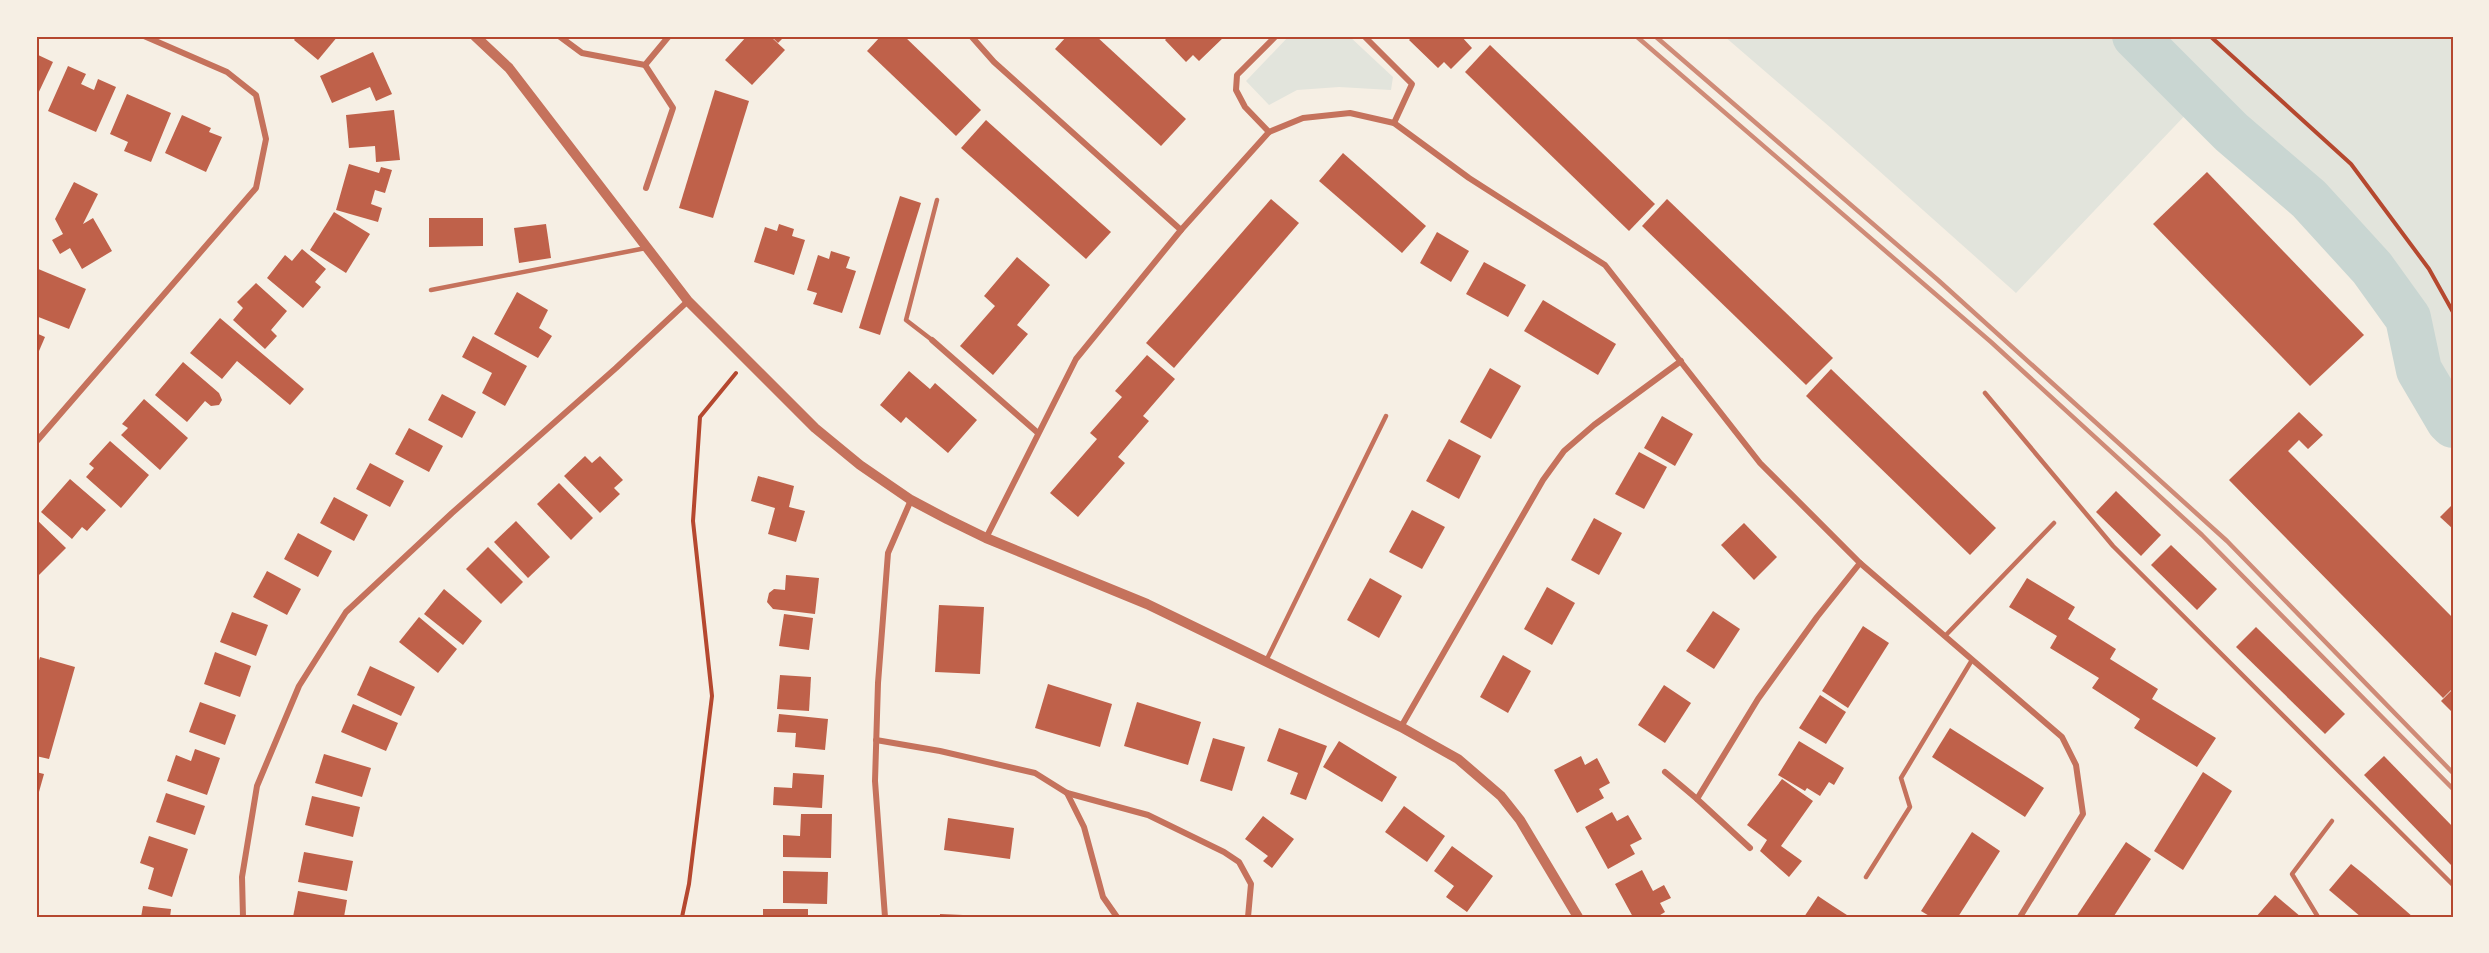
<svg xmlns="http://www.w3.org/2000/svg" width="2489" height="953" font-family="'Sofia Sans Condensed',sans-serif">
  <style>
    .green { fill: #e2e4dc }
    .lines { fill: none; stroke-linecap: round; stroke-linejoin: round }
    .river { stroke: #c9d6d2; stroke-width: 46 }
    .building { fill: #bf614a }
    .path { stroke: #b5482f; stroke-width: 4 }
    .service { stroke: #c5725c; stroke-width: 4.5 }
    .minor { stroke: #c5725c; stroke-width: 6 }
    .tertiary { stroke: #c5725c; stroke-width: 10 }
    .rail { stroke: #cf8b77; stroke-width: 4.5 }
    .neatline { fill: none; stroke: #b5482f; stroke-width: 2 }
  </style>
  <rect width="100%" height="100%" fill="#f6efe4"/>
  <g class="green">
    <path d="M1289,36H1349L1393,77L1391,90L1339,87L1297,90L1269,105L1246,81Z"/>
    <path d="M1724,36H2453V397L2434,362L2422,312L2378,252L2324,191L2238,115L2212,87L2016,293L1831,128Z"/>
  </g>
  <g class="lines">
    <path class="river" d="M2135,36L2231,132L2309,199L2372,268L2408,318L2419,370L2449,421L2453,425"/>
  </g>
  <g class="building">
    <path d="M297,36H338L318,60L294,40Z"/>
    <path d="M747,36H770L785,50L752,85L725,60Z"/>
    <path d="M771,36H785L778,43Z"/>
    <path d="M881,36H904L981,110L956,136L867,51Z"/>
    <path d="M1067,36H1096L1186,119L1161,146L1055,49Z"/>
    <path d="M1169,36H1225L1199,61L1193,55L1186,62L1165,40Z"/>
    <path d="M1413,36H1461L1472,48L1451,69L1444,62L1438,68L1409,40Z"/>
    <path d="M1490,45L1655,204L1629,231L1465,72Z"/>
    <path d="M373,52L392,94L376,101L370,87L332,103L320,76Z"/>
    <path d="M36,54L53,62L36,98Z"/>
    <path d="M68,66L86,74L81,84L94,90L98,79L116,87L96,132L48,111Z"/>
    <path d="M715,90L749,101L713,218L679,208Z"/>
    <path d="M127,94L171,113L151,162L124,151L128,142L110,134Z"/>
    <path d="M394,110L400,160L376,162L375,146L349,148L346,115Z"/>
    <path d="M182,115L211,128L209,132L222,137L206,172L165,153Z"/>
    <path d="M986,120L1111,232L1086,259L961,148Z"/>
    <path d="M1343,153L1426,226L1402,253L1319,181Z"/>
    <path d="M349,164L379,173L381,167L392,170L385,193L375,190L371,204L382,208L378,222L336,210Z"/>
    <path d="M2207,172L2364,335L2310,386L2153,224Z"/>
    <path d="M74,182L98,194L83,224L93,218L112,251L82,269L70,248L60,254L52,240L63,234L55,219Z"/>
    <path d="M900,196L921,203L880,335L859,328Z"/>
    <path d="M1271,199L1299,223L1174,368L1146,343Z"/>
    <path d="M1667,199L1833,358L1806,385L1642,226Z"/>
    <path d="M334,212L370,234L346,273L310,250Z"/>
    <path d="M429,218H483V246L429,247Z"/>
    <path d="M546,224L551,258L519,263L514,228Z"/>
    <path d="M779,224L794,229L792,236L805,240L794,275L754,262L765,227L777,231Z"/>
    <path d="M1437,232L1469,251L1451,282L1420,263Z"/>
    <path d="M302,249L326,269L315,282L321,287L303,308L267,278L285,255L292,261Z"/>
    <path d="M831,251L850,257L846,268L856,271L842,313L813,304L817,293L807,290L818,255L829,259Z"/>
    <path d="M1017,257L1050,285L1017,325L1028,334L993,375L960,346L995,306L984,296Z"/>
    <path d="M1484,262L1526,285L1508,317L1466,294Z"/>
    <path d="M36,268L86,289L69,329L36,316Z"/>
    <path d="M256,283L287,311L271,330L277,336L265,349L233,320L243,308L237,302Z"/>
    <path d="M517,292L548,310L539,328L552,336L538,358L494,334Z"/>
    <path d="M1543,300L1616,344L1598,375L1524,331Z"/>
    <path d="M220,318L304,389L290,405L237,361L222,379L190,353Z"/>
    <path d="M36,333L45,337L36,358Z"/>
    <path d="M473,336L527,366L505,406L482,393L492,373L462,357Z"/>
    <path d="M1147,355L1175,379L1143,416L1149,421L1118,457L1125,463L1078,517L1050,493L1097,439L1090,433L1122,397L1115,391Z"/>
    <path d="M183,362L219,393L222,400L219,405L211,406L205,401L187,422L155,395Z"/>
    <path d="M1490,368L1521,386L1491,439L1460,422Z"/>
    <path d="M1831,369L1996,528L1970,555L1806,396Z"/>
    <path d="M909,371L930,389L935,383L977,420L948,453L906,417L901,423L880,405Z"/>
    <path d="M442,394L476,412L462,438L428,420Z"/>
    <path d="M144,399L188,438L160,470L121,435L128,428L122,424Z"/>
    <path d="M2299,412L2323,435L2308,449L2299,440L2288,451L2453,618V688L2443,698L2229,480Z"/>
    <path d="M1662,416L1693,434L1675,466L1644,448Z"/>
    <path d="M409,428L443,446L429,472L395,454Z"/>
    <path d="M1449,439L1481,456L1459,499L1426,481Z"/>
    <path d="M110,441L149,475L121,508L86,477L94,468L89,464Z"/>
    <path d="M1639,452L1667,467L1644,509L1615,494Z"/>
    <path d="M585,456L592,463L600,456L623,480L614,488L620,494L600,513L564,476Z"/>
    <path d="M370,463L404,481L390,507L356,489Z"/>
    <path d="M758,476L794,486L789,507L805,511L796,542L768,534L775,508L751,501Z"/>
    <path d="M70,479L106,510L87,531L82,527L72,539L41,512Z"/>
    <path d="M559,483L593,518L571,540L537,504Z"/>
    <path d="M2116,491L2161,535L2141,556L2096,512Z"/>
    <path d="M334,497L368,515L354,541L320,523Z"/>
    <path d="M2453,504V529L2440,517Z"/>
    <path d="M1412,510L1445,527L1422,569L1389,552Z"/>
    <path d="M1594,518L1622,533L1599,575L1571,560Z"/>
    <path d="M36,519L66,548L36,578Z"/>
    <path d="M516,521L550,557L528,578L494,542Z"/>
    <path d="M1744,523L1777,557L1754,580L1721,545Z"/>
    <path d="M298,533L332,551L318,577L284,559Z"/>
    <path d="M2171,545L2217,589L2197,610L2151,565Z"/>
    <path d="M488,547L523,582L501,604L466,569Z"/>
    <path d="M267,571L301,589L287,615L253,597Z"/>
    <path d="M786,575L819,578L815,614L773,609L767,602L769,593L774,589L785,590Z"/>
    <path d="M1370,578L1402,596L1379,638L1347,620Z"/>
    <path d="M2027,578L2075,607L2068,619L2116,649L2110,659L2158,689L2152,699L2216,738L2197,767L2134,728L2140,719L2092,688L2099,678L2050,648L2057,636L2009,607Z"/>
    <path d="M1547,587L1575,603L1552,645L1524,629Z"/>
    <path d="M444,589L482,621L463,645L424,614Z"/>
    <path d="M939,605L984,607L980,674L935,672Z"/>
    <path d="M1713,611L1740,629L1714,669L1686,651Z"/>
    <path d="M232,612L268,625L256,656L220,642Z"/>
    <path d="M784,614L813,618L809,650L779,646Z"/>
    <path d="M419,617L457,649L438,673L399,642Z"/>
    <path d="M1863,626L1889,643L1848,708L1822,691Z"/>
    <path d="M2256,627L2345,714L2325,734L2236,647Z"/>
    <path d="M215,652L251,666L240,697L204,684Z"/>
    <path d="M1503,655L1531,671L1508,713L1480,697Z"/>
    <path d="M40,657L75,667L49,759L36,756V671Z"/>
    <path d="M370,666L415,687L401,716L357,695Z"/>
    <path d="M780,675L811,677L809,711L777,709Z"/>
    <path d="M1048,684L1112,704L1100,747L1035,728Z"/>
    <path d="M1664,685L1691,703L1665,743L1638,725Z"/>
    <path d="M2453,689V713L2441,701Z"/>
    <path d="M1820,695L1846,712L1826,744L1799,728Z"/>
    <path d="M200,702L236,715L225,745L189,732Z"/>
    <path d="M1137,702L1201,722L1188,765L1124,746Z"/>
    <path d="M353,704L398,723L386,751L341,732Z"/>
    <path d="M779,714L828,719L825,750L795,747L796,733L777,732Z"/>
    <path d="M1279,728L1327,746L1306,800L1290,794L1298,773L1267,761Z"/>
    <path d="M1950,728L2044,788L2025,817L1932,757Z"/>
    <path d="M1213,738L1245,747L1232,791L1200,781Z"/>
    <path d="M1339,741L1397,777L1382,802L1323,767Z"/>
    <path d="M1799,741L1844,768L1834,785L1829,782L1820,796L1807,788L1805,791L1778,775Z"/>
    <path d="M195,749L220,758L207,795L167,781L176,755L191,761Z"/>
    <path d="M324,754L371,768L362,797L315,783Z"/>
    <path d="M1581,756L1585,765L1597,758L1610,783L1599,789L1604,798L1577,813L1554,770Z"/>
    <path d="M2384,756L2453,827V863L2451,865L2364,775Z"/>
    <path d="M36,772L44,774L37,799H36Z"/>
    <path d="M2203,772L2232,791L2183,870L2154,851Z"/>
    <path d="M793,773L824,775L822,808L773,805L774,787L792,788Z"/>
    <path d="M1782,779L1813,801L1781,846L1802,861L1789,877L1760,851L1767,840L1747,825Z"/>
    <path d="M166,793L205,806L195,835L156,822Z"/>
    <path d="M312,796L360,807L353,837L305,825Z"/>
    <path d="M1404,806L1445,836L1427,862L1385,832Z"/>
    <path d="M1612,812L1617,821L1628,815L1642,839L1630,845L1635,854L1608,869L1585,827Z"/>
    <path d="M801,814H832L831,858L783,857V835L800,836Z"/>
    <path d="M1263,816L1294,839L1272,868L1263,861L1268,856L1245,839Z"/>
    <path d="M948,818L1014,828L1010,859L944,850Z"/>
    <path d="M1972,832L2000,851L1958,917H1931L1921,911Z"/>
    <path d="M149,836L188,849L172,897L148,889L154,868L140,863Z"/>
    <path d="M2126,842L2151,859L2114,916L2076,917Z"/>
    <path d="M1452,846L1493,876L1467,912L1446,897L1454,886L1434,871Z"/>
    <path d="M304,852L353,861L347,891L298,882Z"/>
    <path d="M2351,864L2366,876L2413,917H2361L2329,890Z"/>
    <path d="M1642,870L1653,891L1664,885L1671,898L1660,903L1665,912L1657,917H1633L1615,884Z"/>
    <path d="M783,871L828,872L827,904L783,903Z"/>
    <path d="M298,891L347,900L344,917H293Z"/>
    <path d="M2275,895L2301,917H2256Z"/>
    <path d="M1818,896L1833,906L1850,917H1804Z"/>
    <path d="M143,906L171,909L170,917H141Z"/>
    <rect x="763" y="909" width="45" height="8"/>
    <path d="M940,914L963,915V917H940Z"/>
  </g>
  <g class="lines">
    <g class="path">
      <path d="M2210,36L2351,164L2429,269L2453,312"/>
      <path d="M682,917L689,884L712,696L693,521L700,417L736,373"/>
    </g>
    <g class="service">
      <path d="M431,290L646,248"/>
      <path d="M932,340L906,320L937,200"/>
      <path d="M1985,393L2113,546L2453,885"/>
      <path d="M1945,636L2054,523"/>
      <path d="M1266,661L1386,416"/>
      <path d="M1866,877L1910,807L1901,778L1972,660"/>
      <path d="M2318,917L2292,874L2332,821"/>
    </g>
    <g class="minor">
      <path d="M559,36L582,53L645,65L669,36"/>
      <path d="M971,36L994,62L1181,230"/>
      <path d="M1364,36L1412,84L1394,123"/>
      <path d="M645,65L673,108L646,188"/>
      <path d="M1269,132L1245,107L1236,90L1237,75L1276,36"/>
      <path d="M932,340L1038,433"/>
      <path d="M36,442L256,188L266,139L256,95L227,72L144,36"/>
      <path d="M986,538L1076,359L1181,230L1269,132L1303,118L1350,113L1394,123L1469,178L1605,265L1760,463L1860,563L2062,737L2076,765L2083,814L2020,917"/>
      <path d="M1401,727L1543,480L1564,451L1594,425L1681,361"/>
      <path d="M876,740L940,751L1035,773L1067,793L1148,815L1224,852L1239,862L1251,884L1248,917"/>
      <path d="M1665,772L1697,799"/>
      <path d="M1067,793L1084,827L1103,897L1117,917"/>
      <path d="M1750,848L1697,799L1758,699L1817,617L1860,563"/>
      <path d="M243,917L242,877L257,786L299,686L346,612L452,513L616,368L688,301"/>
      <path d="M885,917L875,781L878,683L888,553L911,500"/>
    </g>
    <path class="tertiary" d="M475,36L509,68L688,301L815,428L860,465L911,500L947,519L986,538L1147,604L1401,727L1458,759L1501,796L1520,820L1578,917"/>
    <g class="rail">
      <path d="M1636,36L1991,342L2202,535L2453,789"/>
      <path d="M1655,36L1938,280L2227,541L2453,773"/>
    </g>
  </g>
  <rect width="2489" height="953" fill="none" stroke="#f6efe4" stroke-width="75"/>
  <rect x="38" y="38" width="2414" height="878" class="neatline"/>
</svg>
